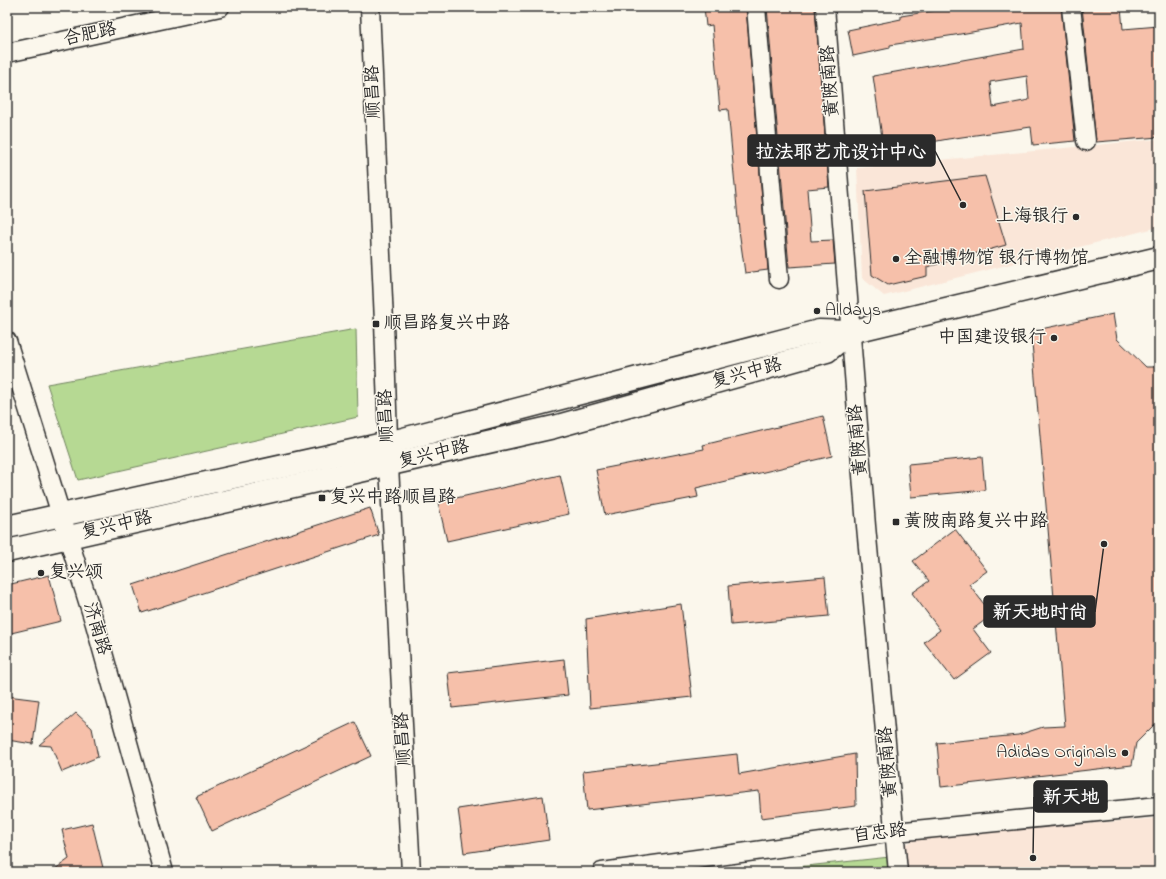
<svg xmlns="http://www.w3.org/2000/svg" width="1166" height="879" font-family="'Indie Flower','LXGW WenKai TC',sans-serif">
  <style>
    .built { fill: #fae6d8 }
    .green { fill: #b6d993; stroke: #70825f }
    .building { fill: #f6c0aa; stroke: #2b2b2b; fill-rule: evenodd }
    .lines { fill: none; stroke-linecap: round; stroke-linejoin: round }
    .minor-casing { stroke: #2b2b2b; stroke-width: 21 }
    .major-casing { stroke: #2b2b2b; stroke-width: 25 }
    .minor { stroke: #fbf7ec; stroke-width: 18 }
    .major { stroke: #fbf7ec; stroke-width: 22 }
    .poi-dot { fill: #2b2b2b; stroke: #fbf7ec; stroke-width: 1.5 }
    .labels { text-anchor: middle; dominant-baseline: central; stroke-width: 3; stroke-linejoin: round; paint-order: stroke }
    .street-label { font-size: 18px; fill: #2b2b2b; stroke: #fbf7ec }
    .poi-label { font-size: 18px; fill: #2b2b2b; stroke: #fbf7ec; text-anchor: start }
    .leader { fill: none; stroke: #2b2b2b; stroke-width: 1.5 }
    .callout-dot { fill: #2b2b2b; stroke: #fbf7ec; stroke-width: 1.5 }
    .callout { fill: #2b2b2b; stroke: #2b2b2b; stroke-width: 1.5 }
    .callout-label { font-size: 19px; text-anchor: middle; font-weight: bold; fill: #fff }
  </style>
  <rect width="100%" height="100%" fill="#fbf7ec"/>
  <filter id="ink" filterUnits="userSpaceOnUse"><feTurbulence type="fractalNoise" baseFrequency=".025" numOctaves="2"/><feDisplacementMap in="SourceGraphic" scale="8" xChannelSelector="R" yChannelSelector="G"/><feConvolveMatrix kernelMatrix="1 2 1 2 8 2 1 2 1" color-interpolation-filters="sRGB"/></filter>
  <g filter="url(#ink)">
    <g class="built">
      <path d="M1159,139V227L884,296L862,278L857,168Z"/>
      <path d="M1159,818V872H907L905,844L921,837Z"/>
    </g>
    <g class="green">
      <path d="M356,329L358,417L78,480L47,384Z"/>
      <path d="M890,857L892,872H750Z"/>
    </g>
    <g class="building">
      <path d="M704,7H746L768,270L745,273L739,230L728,109L720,110L712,25L706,26Z"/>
      <path d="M767,7H815L829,187L807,189L811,241L833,240L835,264L789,267Z"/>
      <path d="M956,7H1061L1075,141L1033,145L1031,127L948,139L884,151L873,76L1024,49L1022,23L955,35L890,45V48L853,56L848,30L901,19V16ZM1027,76L1029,100L993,107L990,82Z"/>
      <path d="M1082,7H1121L1123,29L1159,26V137L1096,142Z"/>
      <path d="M985,176L1006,245L927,267V276L888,285L872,275L865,191Z"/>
      <path d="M1113,314L1117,339L1146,367H1159V720L1136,743L1132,765L941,787L937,743L1018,735L1043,727L1065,726L1031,331Z"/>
      <path d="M823,416L832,456L696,488L698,497L605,515L596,470L704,449L703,445Z"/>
      <path d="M982,457L985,490L911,497L908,464Z"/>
      <path d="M560,475L569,514L447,541L438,502Z"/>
      <path d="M370,508L379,535L142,613L133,585Z"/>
      <path d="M955,529L987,571L969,584L992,615L973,629L991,653L954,680L924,642L940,630L912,593L929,581L913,561Z"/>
      <path d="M49,575L61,621L7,634V585Z"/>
      <path d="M825,577L829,616L731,625L728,586Z"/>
      <path d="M681,604L692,697L590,708L586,619Z"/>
      <path d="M564,659L568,695L452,708L448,673Z"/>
      <path d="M7,696L39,700L33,744L7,740Z"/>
      <path d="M76,713L92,728L98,757L62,772L51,746L39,745Z"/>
      <path d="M355,722L371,756L212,831L196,797Z"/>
      <path d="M737,754L739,774L855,754L856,806L761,818L759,791L587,810L583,771Z"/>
      <path d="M543,796L549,840L464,853L458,809Z"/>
      <path d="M92,823L104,872H51L69,859L62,830Z"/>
    </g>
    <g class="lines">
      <defs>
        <g id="minor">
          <path d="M370,7L384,322L389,466L411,872"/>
          <path d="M756,7L779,279"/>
          <path d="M825,7L866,526L898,872"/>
          <path d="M1071,7L1086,141"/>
          <path d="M7,53L220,7"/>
          <path d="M7,341L95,624L164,872"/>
          <path d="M602,872L895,832L1159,806"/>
        </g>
        <g id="major">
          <path d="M7,527L388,443L819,331L850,332L1159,258"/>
          <path d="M7,551L554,427L827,351L850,332"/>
        </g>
      </defs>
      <use href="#minor" class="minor-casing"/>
      <use href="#major" class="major-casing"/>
      <use href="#minor" class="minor"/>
      <use href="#major" class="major"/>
    </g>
  </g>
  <g class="poi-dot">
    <circle cx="1076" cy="217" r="4"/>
    <circle cx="896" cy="259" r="4"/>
    <circle cx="817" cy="311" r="4"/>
    <rect x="372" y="320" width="8" height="8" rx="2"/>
    <circle cx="1054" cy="338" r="4"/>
    <rect x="318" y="494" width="8" height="8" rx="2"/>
    <rect x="892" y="518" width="8" height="8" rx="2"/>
    <circle cx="41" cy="573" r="4"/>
    <circle cx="1125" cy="753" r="4"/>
  </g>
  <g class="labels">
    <g class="street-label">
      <text transform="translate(90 35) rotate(-12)">合肥路</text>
      <text transform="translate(831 81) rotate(-94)">黄陂南路</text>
      <text transform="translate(374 92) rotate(-92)">顺昌路</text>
      <text transform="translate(747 374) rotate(-15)">复兴中路</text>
      <text transform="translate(387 416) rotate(-92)">顺昌路</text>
      <text transform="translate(859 440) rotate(-95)">黄陂南路</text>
      <text transform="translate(434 455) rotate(-13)">复兴中路</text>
      <text transform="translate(117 526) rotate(-13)">复兴中路</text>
      <text transform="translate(96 629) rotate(73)">济南路</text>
      <text transform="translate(404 739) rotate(-93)">顺昌路</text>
      <text transform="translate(889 762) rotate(-95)">黄陂南路</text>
      <text transform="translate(880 834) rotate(-7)">自忠路</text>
    </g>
    <g class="poi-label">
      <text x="1068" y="217" text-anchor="end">上海银行</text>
      <text x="904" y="259">全融博物馆 银行博物馆</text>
      <text x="825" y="311">Alldays</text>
      <text x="384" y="324">顺昌路复兴中路</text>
      <text x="1046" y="338" text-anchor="end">中国建设银行</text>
      <text x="330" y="498">复兴中路顺昌路</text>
      <text x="904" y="522">黄陂南路复兴中路</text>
      <text x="49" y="573">复兴颂</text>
      <text x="1117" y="753" text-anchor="end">Adidas Originals</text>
    </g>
  </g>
  <path class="leader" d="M963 205L935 151M1104 544L1095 612M1033 858L1034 797"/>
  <g class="callout-dot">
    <circle cx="963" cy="205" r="4"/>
    <circle cx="1104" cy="544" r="4"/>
    <circle cx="1033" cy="858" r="4"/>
  </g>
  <g class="callout">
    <rect x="748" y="135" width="187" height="31" rx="4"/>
    <rect x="984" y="596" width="111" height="31" rx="4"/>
    <rect x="1034" y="781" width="73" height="31" rx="4"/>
  </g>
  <g class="callout-label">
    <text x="841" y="158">拉法耶艺术设计中心</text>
    <text x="1040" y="618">新天地时尚</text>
    <text x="1071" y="803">新天地</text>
  </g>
  <rect width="1166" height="879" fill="none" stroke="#fbf7ec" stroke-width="24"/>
  <rect x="12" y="12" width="1142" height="855" fill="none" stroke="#2b2b2b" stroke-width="1.5" filter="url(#ink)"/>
</svg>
